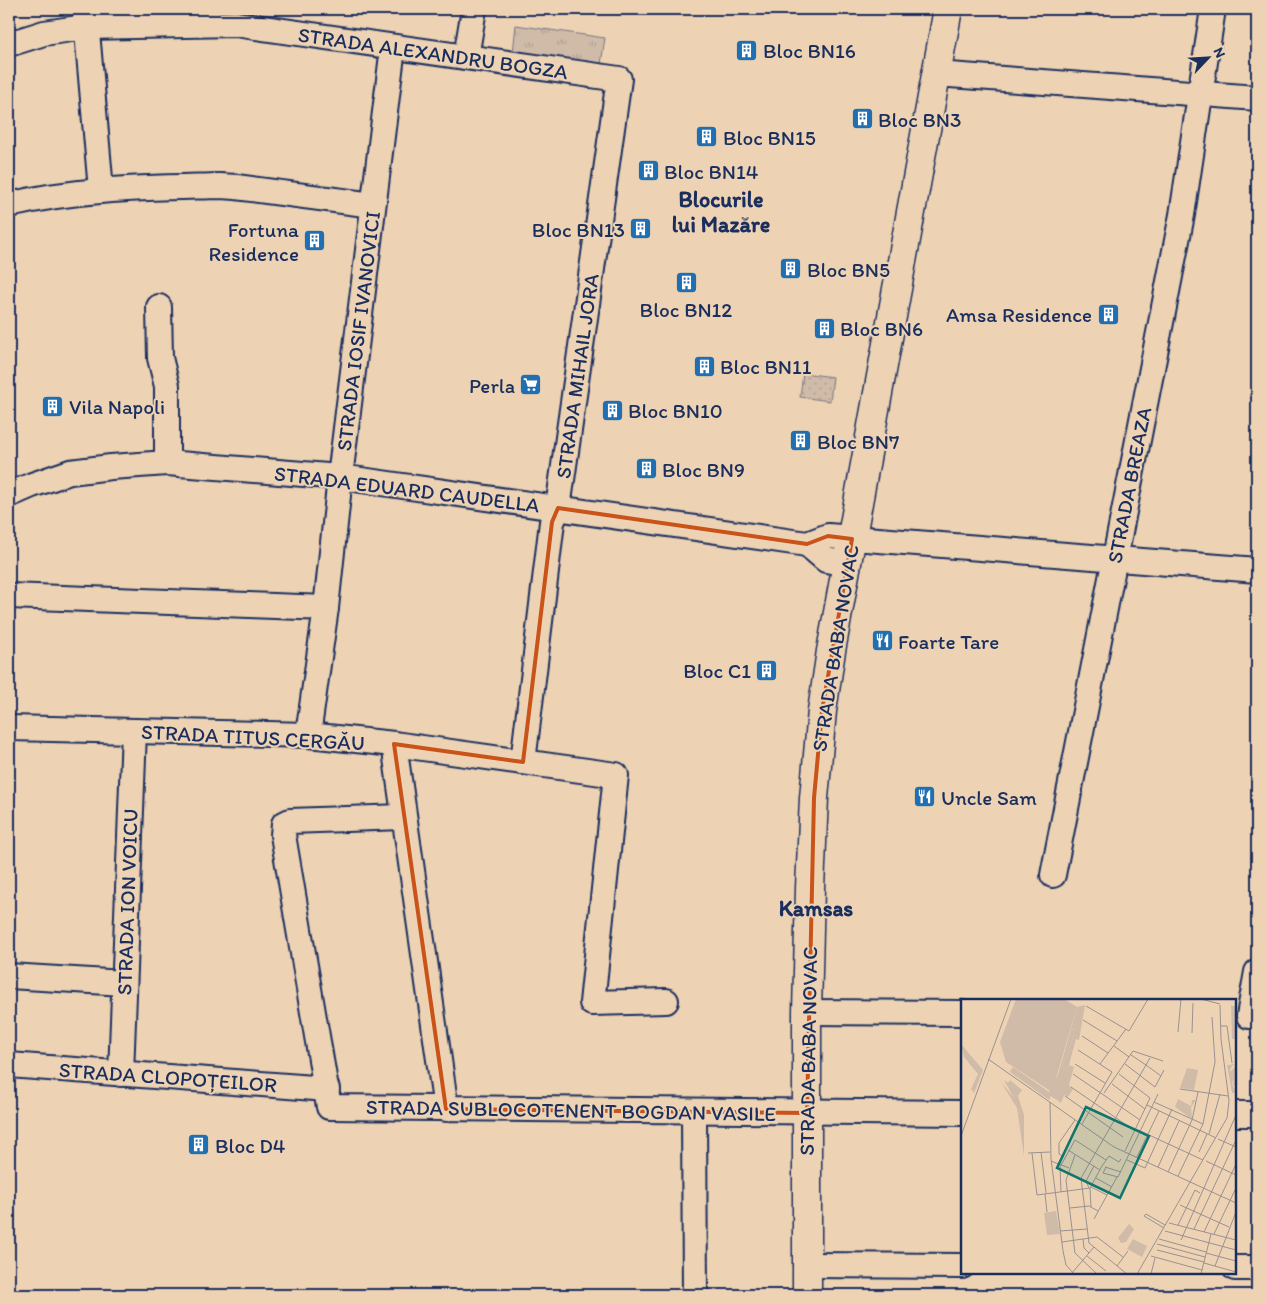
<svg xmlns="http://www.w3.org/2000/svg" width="1266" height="1304" font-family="Itim,sans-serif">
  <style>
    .grass { fill: url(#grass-tufts); stroke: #757583 }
    .park { fill: url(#park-dots); stroke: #757583 }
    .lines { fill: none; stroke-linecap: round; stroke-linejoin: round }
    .minor-casing { stroke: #1b2f5e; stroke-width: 28 }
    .major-casing { stroke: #1b2f5e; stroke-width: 31 }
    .minor { stroke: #edd3b4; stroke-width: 24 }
    .major { stroke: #edd3b4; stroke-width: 28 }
    .marked { fill: none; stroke: #c95318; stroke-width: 4; stroke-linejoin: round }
    .labels { text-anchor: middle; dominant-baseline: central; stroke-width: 4; stroke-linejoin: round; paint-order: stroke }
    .poi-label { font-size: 21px; fill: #1b2f5e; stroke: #edd3b4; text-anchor: start }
    .street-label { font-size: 21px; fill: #1b2f5e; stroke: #edd3b4 }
    .neighbourhood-label { font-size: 22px; font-weight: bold; fill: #1b2f5e; stroke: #edd3b4 }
    .inset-road { fill: none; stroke: #999192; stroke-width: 1 }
    .view { fill: #0f766e; fill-opacity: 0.15; stroke: #0f766e; stroke-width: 2.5 }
    .inset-edge { fill: none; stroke: #1b2f5e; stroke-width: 2.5 }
  </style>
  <defs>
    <pattern id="grass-tufts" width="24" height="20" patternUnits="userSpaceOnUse" patternTransform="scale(1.25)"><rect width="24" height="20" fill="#cfbba8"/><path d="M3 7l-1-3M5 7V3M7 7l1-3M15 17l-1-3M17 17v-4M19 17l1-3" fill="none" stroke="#b1a193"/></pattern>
    <pattern id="park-dots" width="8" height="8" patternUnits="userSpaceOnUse" patternTransform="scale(1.25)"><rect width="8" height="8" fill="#cfbba8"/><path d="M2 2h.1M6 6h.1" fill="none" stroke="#b1a193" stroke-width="1.8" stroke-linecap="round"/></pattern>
  </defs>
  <rect width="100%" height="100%" fill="#edd3b4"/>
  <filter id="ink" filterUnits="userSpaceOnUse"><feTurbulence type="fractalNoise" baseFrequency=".02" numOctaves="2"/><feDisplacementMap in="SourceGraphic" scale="10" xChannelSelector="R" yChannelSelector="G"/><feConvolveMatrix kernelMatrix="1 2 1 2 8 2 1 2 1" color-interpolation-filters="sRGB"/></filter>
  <g filter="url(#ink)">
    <g class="grass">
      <path d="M95,9H219L207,17H102Z"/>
      <path d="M516,25L605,38L601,64L513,52Z"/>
    </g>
    <path class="park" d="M803,373L833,377L830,401L800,397Z"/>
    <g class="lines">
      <defs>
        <g id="minor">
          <path d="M85,9L101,190"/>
          <path d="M9,44L44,33L86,27L235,24L619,79L558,508L552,522L523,762"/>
          <path d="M466,57L474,9"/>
          <path d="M936,74L1257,98"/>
          <path d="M9,205C78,188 149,188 220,186L236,187L373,205"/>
          <path d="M159,307L160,358L167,386V463"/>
          <path d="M9,495L32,485L70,472L111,467L167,463L340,477L807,544L828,536L1257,570"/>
          <path d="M807,544L826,560L847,564"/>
          <path d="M9,596L326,608"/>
          <path d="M9,728L308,735L394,744L616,775L592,1003L666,1001"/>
          <path d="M308,735L326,608L340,477L393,47"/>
          <path d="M394,744L446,1109"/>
          <path d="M403,817L290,821L284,824L283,835L329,1107L962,1113"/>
          <path d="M1053,875L1182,215L1213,9"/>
          <path d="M9,976L124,983"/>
          <path d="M807,1012L962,1013"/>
          <path d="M1249,1016L1257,972"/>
          <path d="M9,1065L327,1089"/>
          <path d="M121,1074L134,731"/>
          <path d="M694,1112L695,1295"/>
          <path d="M1235,1114H1257"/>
          <path d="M807,1265L962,1266"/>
          <path d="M1235,1268H1257"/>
        </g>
        <path id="major" d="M807,1295V1012L810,888L814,798L822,711L831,651L948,9"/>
      </defs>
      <use href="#minor" class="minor-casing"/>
      <use href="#major" class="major-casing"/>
      <use href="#minor" class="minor"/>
      <use href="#major" class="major"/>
    </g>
  </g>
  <path class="marked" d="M558,508L807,544L828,536L852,539L822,711L814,798L807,1113L446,1109L394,744L523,762L552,522Z"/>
  <defs>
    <symbol id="building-square" viewBox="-11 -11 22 22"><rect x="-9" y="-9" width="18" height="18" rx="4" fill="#1f6fb2" stroke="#edd3b4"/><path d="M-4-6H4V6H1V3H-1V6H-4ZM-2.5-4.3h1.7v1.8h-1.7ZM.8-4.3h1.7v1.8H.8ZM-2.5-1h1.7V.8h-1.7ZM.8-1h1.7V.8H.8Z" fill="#fff"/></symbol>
    <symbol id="supermarket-square" viewBox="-11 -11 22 22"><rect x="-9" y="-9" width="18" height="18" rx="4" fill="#1f6fb2" stroke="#edd3b4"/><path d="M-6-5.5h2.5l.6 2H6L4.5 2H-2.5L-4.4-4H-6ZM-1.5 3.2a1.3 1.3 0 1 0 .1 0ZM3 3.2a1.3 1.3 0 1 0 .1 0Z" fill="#fff"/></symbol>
    <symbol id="restaurant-square" viewBox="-11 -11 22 22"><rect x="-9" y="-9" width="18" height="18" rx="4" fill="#1f6fb2" stroke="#edd3b4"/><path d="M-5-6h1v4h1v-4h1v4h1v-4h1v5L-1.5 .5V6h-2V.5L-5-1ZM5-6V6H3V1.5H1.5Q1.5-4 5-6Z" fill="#fff"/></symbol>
  </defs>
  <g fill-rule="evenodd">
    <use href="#building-square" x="734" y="38" width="25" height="25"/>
    <use href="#building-square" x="850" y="106" width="25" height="25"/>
    <use href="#building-square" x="694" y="124" width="25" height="25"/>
    <use href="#building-square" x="636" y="158" width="25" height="25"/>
    <use href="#building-square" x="628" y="216" width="25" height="25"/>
    <use href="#building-square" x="302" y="228" width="25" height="25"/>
    <use href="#building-square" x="778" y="256" width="25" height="25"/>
    <use href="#building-square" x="674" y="270" width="25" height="25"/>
    <use href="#building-square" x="1096" y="302" width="25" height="25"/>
    <use href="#building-square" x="812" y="316" width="25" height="25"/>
    <use href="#building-square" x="692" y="354" width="25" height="25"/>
    <use href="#supermarket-square" x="518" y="372" width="25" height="25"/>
    <use href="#building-square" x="40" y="394" width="25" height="25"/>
    <use href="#building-square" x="600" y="398" width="25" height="25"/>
    <use href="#building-square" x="788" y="428" width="25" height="25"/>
    <use href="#building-square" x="634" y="456" width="25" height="25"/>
    <use href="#restaurant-square" x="870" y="628" width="25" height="25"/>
    <use href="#building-square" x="754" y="658" width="25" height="25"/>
    <use href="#restaurant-square" x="912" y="784" width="25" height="25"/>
    <use href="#building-square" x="186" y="1132" width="25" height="25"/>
  </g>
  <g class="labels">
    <g class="poi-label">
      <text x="763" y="50">Bloc BN16</text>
      <text x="878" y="119">Bloc BN3</text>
      <text x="723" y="137">Bloc BN15</text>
      <text x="664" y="171">Bloc BN14</text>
      <text x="299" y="229" text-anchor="end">Fortuna<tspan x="299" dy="24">Residence</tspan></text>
      <text x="625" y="229" text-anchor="end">Bloc BN13</text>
      <text x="807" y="269">Bloc BN5</text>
      <text x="686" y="309" text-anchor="middle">Bloc BN12</text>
      <text x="1092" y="314" text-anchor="end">Amsa Residence</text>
      <text x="840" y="328">Bloc BN6</text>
      <text x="720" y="366">Bloc BN11</text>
      <text x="515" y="385" text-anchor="end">Perla</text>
      <text x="69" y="406">Vila Napoli</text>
      <text x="628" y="410">Bloc BN10</text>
      <text x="817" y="441">Bloc BN7</text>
      <text x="662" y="469">Bloc BN9</text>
      <text x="898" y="641">Foarte Tare</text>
      <text x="751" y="670" text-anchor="end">Bloc C1</text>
      <text x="941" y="797">Uncle Sam</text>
      <text x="215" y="1145">Bloc D4</text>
    </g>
    <g class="street-label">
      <text transform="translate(433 53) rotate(8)">STRADA ALEXANDRU BOGZA</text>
      <text transform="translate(358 331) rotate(-83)">STRADA IOSIF IVANOVICI</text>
      <text transform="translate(577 376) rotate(-82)">STRADA MIHAIL JORA</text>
      <text transform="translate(1129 485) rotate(-79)">STRADA BREAZA</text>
      <text transform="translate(407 489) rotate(7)">STRADA EDUARD CAUDELLA</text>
      <text transform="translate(835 648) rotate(-81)">STRADA BABA NOVAC</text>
      <text transform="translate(253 737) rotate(3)">STRADA TITUS CERGĂU</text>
      <text transform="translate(127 902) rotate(-88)">STRADA ION VOICU</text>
      <text transform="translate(808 1051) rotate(-89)">STRADA BABA NOVAC</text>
      <text transform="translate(168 1077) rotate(4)">STRADA CLOPOȚEILOR</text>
      <text transform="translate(571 1110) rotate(1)">STRADA SUBLOCOTENENT BOGDAN VASILE</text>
    </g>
    <g class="neighbourhood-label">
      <text x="721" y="199">Blocurile<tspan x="721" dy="25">lui Mazăre</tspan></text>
      <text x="816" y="908">Kamsas</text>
    </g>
  </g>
  <g transform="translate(961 999)">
    <rect width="275" height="275" fill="#edd3b4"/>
    <path d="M110,30L115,31L101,68L106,73L108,66L113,68L108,86L112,90L107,98L103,96L100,104L90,97L88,101L49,73L52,68L88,93L97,76ZM0,45L22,71L13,94L10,90L17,75L3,58ZM226,69L237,71L233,91L219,89ZM43,81L47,84L49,81L61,91L54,101ZM95,212L99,235L86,236L83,214Z" fill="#cfbba8"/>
    <path d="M55,0H103L116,8L91,93L45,63L39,43ZM270,7H275V40H271Z" fill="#cfbba8"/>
    <path d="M124,6L118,41L115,40L106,73L101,68L115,31L110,30L116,8ZM275,65L271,67L269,71L274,78L270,72L275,67V88L272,85L274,79L271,84L275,94H271L266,66ZM40,83L54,100L57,97L63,116V157L56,109ZM217,100L230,107L231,101H235L230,108L231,120L214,108Z" fill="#cfbba8"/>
    <path d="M168,225L173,230L165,243L160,244L157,239ZM172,240L186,247L181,258L166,250Z" fill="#cfbba8"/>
    <path class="inset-road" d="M240,0L259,5M125,7L168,32L187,0M122,21L156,42M260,27H266L271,64M217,33L220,0M231,34L232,4M121,37L147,54M153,47L168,58M117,51L151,73L121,125M170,56L185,66M27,60L153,148L275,204M114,65L144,84M139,65L165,30M164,65L194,88L203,71M185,66L200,77M112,75L179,121M158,75L189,99L164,152M151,85L184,110M110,88L174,132M219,90L267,97M143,94L172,52L202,62M104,97L162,138M89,103L90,160L102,252L105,266L113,275M193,103L242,125M186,106L255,139M175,130L242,161M248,135L259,95M0,137L50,0M257,140L275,148M107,151L139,171M80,153L85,194M238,153L246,135M67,154L89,153M71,154L76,196L129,189M114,156L105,181L114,254L136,275M103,158L98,155V144L114,121M176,158L198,112M166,161L184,169L211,110M90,162L108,169M245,162L275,176M144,168L160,173M145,168L142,174L157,178L197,95M197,168L218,122M207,173L231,121L237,93M217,177L242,125L254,63L251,18M135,179L151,188M130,188L146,196M128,189L125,182L133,167M100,193L99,168L114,141L145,161M84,195L86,213M219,206L268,228M130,208L129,189L141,167L148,157L158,163L160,160M109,209L128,207L137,212M133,220L156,178M208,224L275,241M217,226L234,191L239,194M203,229L183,217L185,215L204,226M233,230L275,141M99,232L126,230M204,232L275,251M243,233L275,165M253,235L275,189M122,240L123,249L128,254M198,240L245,253M220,241L275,116M101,243L136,238L162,258M196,245L244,258M196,251L243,263M245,254L275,262M126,257L145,272M190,257L241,271M243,264L275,273M156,267L167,252M254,267L275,213M111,274L133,248M166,275L128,244L120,179L189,59M176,275L266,119L268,102L260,40L259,6M190,275L194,259M240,275L250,235"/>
    <path class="view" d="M125,108L188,137L159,199L96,169Z"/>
    <rect width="275" height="275" class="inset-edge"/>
  </g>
  <rect width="1266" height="1304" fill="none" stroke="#edd3b4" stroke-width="30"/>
  <rect x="15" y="15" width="1236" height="1274" fill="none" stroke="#1b2f5e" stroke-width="2" filter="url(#ink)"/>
  <g transform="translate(1208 58) rotate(65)" stroke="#edd3b4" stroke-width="4" paint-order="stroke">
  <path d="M0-4L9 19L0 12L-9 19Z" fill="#1b2f5e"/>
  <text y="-8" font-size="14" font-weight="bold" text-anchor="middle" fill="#1b2f5e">N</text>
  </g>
</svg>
